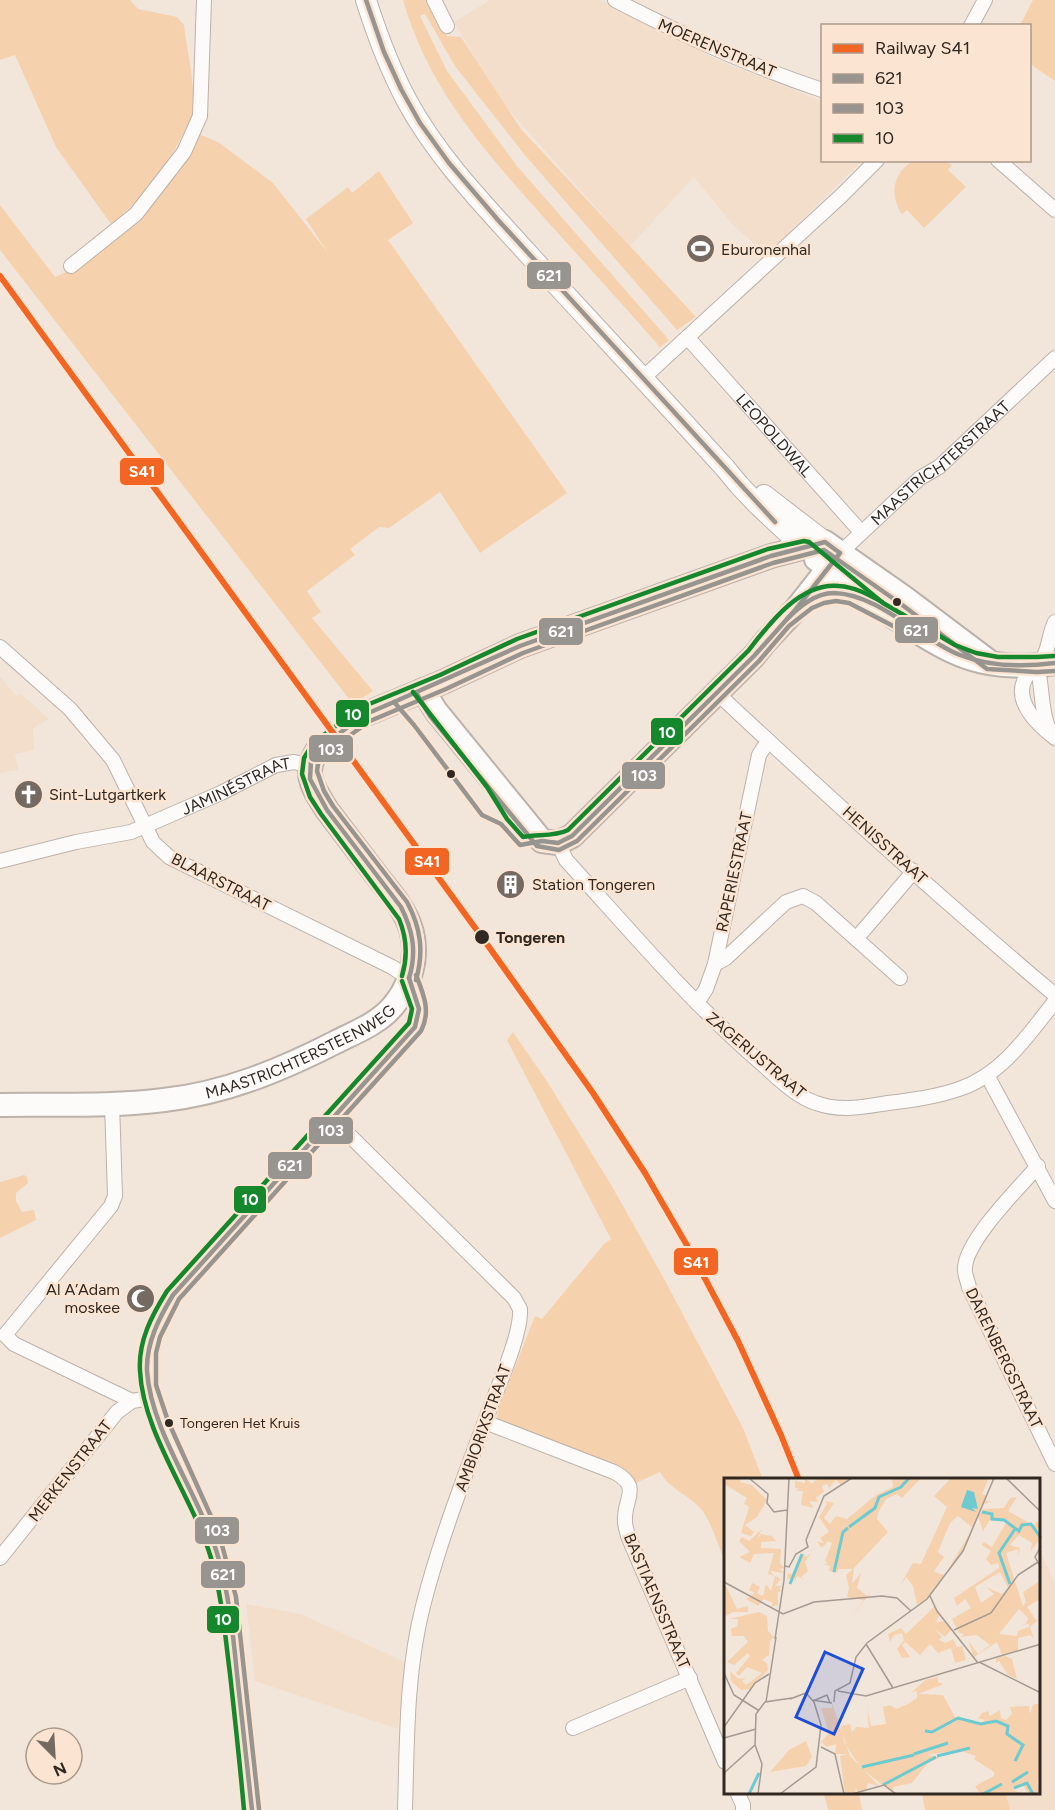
<svg xmlns="http://www.w3.org/2000/svg" width="1055" height="1810" font-family="Figtree,sans-serif">
  <style>
    .built { fill: #f3decc }
    .green { fill: #f6d1ad }
    .lines { fill: none; stroke-linecap: round; stroke-linejoin: round }
    .primary-tunnel { stroke: #cbc0b6; stroke-width: 22; stroke-dasharray: 22 11; stroke-linecap: butt }
    .street-casing { stroke: #bcb2aa; stroke-width: 16 }
    .secondary-casing { stroke: #bcb2aa; stroke-width: 22 }
    .primary-casing { stroke: #bcb2aa; stroke-width: 26 }
    .street { stroke: #fdfbfa; stroke-width: 14 }
    .secondary { stroke: #fdfbfa; stroke-width: 20 }
    .primary { stroke: #fdfbfa; stroke-width: 22 }
    .bus-1-casing { stroke: #fbe5d2; stroke-width: 9 }
    .bus-2-casing { stroke: #fbe5d2; stroke-width: 9 }
    .bus-3-casing { stroke: #fbe5d2; stroke-width: 9 }
    .bus-1 { stroke: #989490; stroke-width: 4.5 }
    .bus-2 { stroke: #989490; stroke-width: 4.5 }
    .bus-3 { stroke: #15882e; stroke-width: 4.5 }
    .rail-1-casing { stroke: #fbe5d2; stroke-width: 10 }
    .rail-1 { stroke: #f26522; stroke-width: 6 }
    .bus-dot { fill: #302821; stroke: #fbe5d2; stroke-width: 2 }
    .labels { text-anchor: middle; dominant-baseline: central; stroke-width: 5; stroke-linejoin: round; paint-order: stroke }
    .bus-label { font-size: 14px; fill: #302821; stroke: #fbe5d2; text-anchor: start }
    .street-label { font-size: 16px; fill: #302821; stroke: #fbe5d2 }
    .poi-label { font-size: 16px; fill: #302821; stroke: #fbe5d2; text-anchor: start }
    .stop-label { font-size: 16px; font-weight: bold; fill: #302821; stroke: #fbe5d2; text-anchor: start }
    .inset-river { fill: none; stroke: #6ccad0; stroke-width: 3 }
    .inset-road { fill: none; stroke: #a49a91; stroke-width: 1.5 }
    .view { fill: #1d4ed8; fill-opacity: 0.15; stroke: #1d4ed8; stroke-width: 3 }
    .inset-edge { fill: none; stroke: #302821; stroke-width: 3 }
    .line-badge { stroke: #fbe5d2; stroke-width: 2 }
    .badge-label { font-size: 16px; text-anchor: middle; font-weight: bold; fill: #fff }
  </style>
  <rect width="100%" height="100%" fill="#f2e6db"/>
  <g class="built">
    <path d="M490,0H601L722,62L822,101V160L862,161L767,254L733,225L694,177L630,246L500,100L454,22Z"/>
    <path d="M0,676L16,696L20,693L49,719L33,728L34,750L15,754L18,770L0,773Z"/>
    <path d="M1039,1549L1055,1583V1810H1010L1006,1794H1038Z"/>
    <path d="M246,1604L301,1614L405,1662L398,1729L255,1681Z"/>
  </g>
  <g class="green">
    <path d="M0,0H130L138,9L177,17L184,25C187,50 196,88 193,113C192,120 186,127 183,134C165,170 143,199 111,224L56,147L15,55L0,60Z"/>
    <path d="M403,0H427L447,36L461,37L521,129L696,317L677,330L524,154L455,66L425,14L420,16L447,71L517,166L669,340L660,347C623,305 585,263 547,221C486,152 429,91 403,0Z"/>
    <path d="M1033,0H1055V81L1030,64V26L1020,25Z"/>
    <path d="M199,134L218,142L273,183L328,253L306,219L348,187L352,193L379,171L413,223L388,240L567,493L480,553L440,492L389,528L379,527L350,549L355,555L307,591L321,612L312,618L373,691L353,704L0,250V205L55,277L77,267L124,232Z"/>
    <path d="M914,161H945L952,165L948,170L966,187L924,228L907,210L902,214C889,195 893,171 914,161Z"/>
    <path d="M513,1032L548,1083L610,1183L662,1275L743,1428L763,1480H725V1561C718,1546 713,1527 704,1513C693,1496 669,1490 660,1472L636,1483L627,1472L505,1425L497,1418L498,1410L535,1316L542,1319L604,1244L611,1239L507,1040Z"/>
    <path d="M24,1175L27,1177L28,1183L16,1193V1201L22,1212L34,1210L36,1220L0,1238V1182Z"/>
    <path d="M824,1794H859L862,1810H828Z"/>
    <path d="M922,1794H1006L1010,1810H925Z"/>
  </g>
  <g class="lines">
    <path class="primary-tunnel" d="M319,748L366,714"/>
    <defs>
      <g id="street">
        <path d="M434,0L447,26"/>
        <path d="M615,0C682,35 750,66 822,90"/>
        <path d="M971,26L985,0"/>
        <path d="M998,160L1055,210"/>
        <path d="M71,266L136,214L184,152L200,116L204,0"/>
        <path id="s1" d="M688,338L861,532"/>
        <path d="M643,378L841,196L877,160"/>
        <path id="s2" d="M840,553L920,478L939,467L1055,358"/>
        <path d="M1055,622C1049,634 1049,648 1043,658C1039,666 1029,671 1025,679C1013,702 1039,726 1055,738"/>
        <path d="M0,647L70,709L113,760L153,842L169,857L392,967L409,978"/>
        <path d="M1037,665C1043,687 1040,713 1051,733"/>
        <path d="M717,693C827,796 940,898 1055,995"/>
        <path d="M558,843L566,860C629,929 690,1002 761,1063C778,1078 795,1096 816,1103C841,1112 863,1107 888,1103C912,1100 936,1097 959,1089C1002,1075 1029,1034 1055,1001"/>
        <path id="s3" d="M0,861L76,842L131,832L221,793L276,765L294,762L310,766"/>
        <path d="M856,939L914,871"/>
        <path d="M715,964L726,958L786,902L803,896L816,903L900,978"/>
        <path d="M697,1003L706,989L715,964L759,755L768,741"/>
        <path d="M987,1075L1055,1201"/>
        <path d="M112,1103L115,1196L111,1206L5,1335L14,1344L132,1401"/>
        <path d="M333,1119L514,1298L520,1309C522,1332 499,1384 490,1408C466,1473 440,1539 423,1606C406,1672 407,1743 405,1810"/>
        <path d="M1038,1166C1019,1188 966,1240 965,1268C964,1274 968,1281 969,1287L1055,1464"/>
        <path d="M485,1422L614,1472C643,1487 623,1499 625,1522C625,1526 627,1531 628,1536L725,1762"/>
        <path d="M0,1558L117,1412L132,1401L150,1398"/>
        <path d="M573,1728L690,1678"/>
        <path d="M738,1794L743,1805V1810"/>
      </g>
      <g id="secondary">
        <path d="M366,0C377,35 390,69 407,101C439,160 487,208 531,257C596,328 661,397 725,468L739,485L758,505L804,548"/>
        <path d="M764,495L825,542"/>
        <path d="M252,1810L229,1599C223,1575 218,1551 208,1528C197,1500 183,1473 170,1445C143,1386 135,1352 173,1295L415,1027C425,1011 415,994 409,978"/>
      </g>
      <g id="primary">
        <path d="M816,559C848,586 882,611 918,632C935,643 952,653 972,659C997,667 1029,667 1055,663"/>
        <path d="M423,690L436,711L542,841L558,843L572,836L754,656L766,641L796,609L840,553"/>
        <path d="M366,714L443,682L520,646L771,556L825,542L905,598L990,662"/>
        <path id="s4" d="M0,1105C54,1104 110,1107 164,1100C226,1093 281,1070 336,1042C356,1032 379,1023 393,1006C409,987 417,962 413,938C409,912 389,892 374,872C358,851 343,831 327,810C313,787 301,773 319,748"/>
      </g>
    </defs>
    <use href="#street" class="street-casing"/>
    <use href="#secondary" class="secondary-casing"/>
    <use href="#primary" class="primary-casing"/>
    <use href="#street" class="street"/>
    <use href="#secondary" class="secondary"/>
    <use href="#primary" class="primary"/>
    <defs>
      <g id="bus-1">
        <path d="M366,0L384,52L401,89L420,123L449,163L498,220L775,522"/>
        <path d="M825,542L840,553L796,609L754,656L572,836L558,843L542,841L520,845L501,824L482,815L414,725L394,702L520,646L771,556Z"/>
        <path d="M787,619C799,607 815,593 834,593C878,594 920,639 960,655C990,667 1024,667 1055,663"/>
        <path d="M394,702L366,714L319,748L311,761L310,779L327,810L401,907C413,931 417,952 409,978"/>
        <path d="M252,1810C247,1765 242,1719 237,1674C233,1633 229,1593 217,1553C199,1494 151,1432 147,1371C146,1343 159,1318 173,1295L415,1027L419,1009L409,978"/>
      </g>
      <g id="bus-2">
        <path d="M417,694L430,716L537,846L559,850L577,841L759,661L789,626L812,608L824,603L836,601L849,603L897,628"/>
        <path d="M416,980C424,952 421,928 407,902L333,806L324,791L317,771L318,764L325,753L370,721L446,689L523,653L773,563L824,550L901,604L987,669L1037,672L1055,671"/>
        <path d="M259,1809L236,1597L219,1534L168,1421L156,1385V1353L160,1337L179,1299L421,1031C431,1012 424,995 416,975"/>
      </g>
      <g id="bus-3">
        <path d="M413,692L487,787L507,819L523,837C538,834 554,837 568,830L748,651C769,624 800,582 839,586C855,587 869,595 882,602"/>
        <path d="M402,976C408,956 407,938 399,919L321,814L310,797L302,774L304,758L314,742L362,707L440,675L517,639L768,549L804,541L809,542L883,603L955,645L976,653L998,657H1037L1054,656"/>
        <path d="M244,1810C240,1765 235,1719 230,1674C225,1635 222,1596 211,1558C193,1497 143,1434 140,1371C138,1341 152,1315 167,1291L409,1023L412,1009L402,981"/>
      </g>
    </defs>
    <use href="#bus-1" class="bus-1-casing"/>
    <use href="#bus-2" class="bus-2-casing"/>
    <use href="#bus-3" class="bus-3-casing"/>
    <use href="#bus-1" class="bus-1"/>
    <use href="#bus-2" class="bus-2"/>
    <use href="#bus-3" class="bus-3"/>
    <defs>
      <path id="rail-1" d="M0,276L484,940L593,1093L645,1173L692,1254L738,1341L781,1435L799,1480"/>
    </defs>
    <use href="#rail-1" class="rail-1-casing"/>
    <use href="#rail-1" class="rail-1"/>
  </g>
  <defs>
    <symbol id="stadium-disc" viewBox="-11 -11 22 22"><circle r="9.5" fill="#746a62" stroke="#fbe5d2"/><path d="M0-5a6.5 5 0 1 0 0 10a6.5 5 0 1 0 0-10ZM-3.5-1.8h7v3.6h-7Z" fill="#fff"/></symbol>
    <symbol id="church-disc" viewBox="-11 -11 22 22"><circle r="9.5" fill="#746a62" stroke="#fbe5d2"/><path d="M-1.2-6h2.4v3.5h3.3v2.4h-3.3V6h-2.4V-.1h-3.3v-2.4h3.3Z" fill="#fff"/></symbol>
    <symbol id="building-disc" viewBox="-11 -11 22 22"><circle r="9.5" fill="#746a62" stroke="#fbe5d2"/><path d="M-4-6H4V6H1V3H-1V6H-4ZM-2.5-4.3h1.7v1.8h-1.7ZM.8-4.3h1.7v1.8H.8ZM-2.5-1h1.7V.8h-1.7ZM.8-1h1.7V.8H.8Z" fill="#fff"/></symbol>
    <symbol id="mosque-disc" viewBox="-11 -11 22 22"><circle r="9.5" fill="#746a62" stroke="#fbe5d2"/><path d="M3.5-4.9A6 6 0 1 0 3.5 4.9A5 5 0 1 1 3.5-4.9Z" fill="#fff"/></symbol>
  </defs>
  <g fill-rule="evenodd">
    <use href="#stadium-disc" x="684" y="232" width="33" height="33"/>
    <use href="#church-disc" x="12" y="778" width="33" height="33"/>
    <use href="#building-disc" x="494" y="868" width="33" height="33"/>
    <use href="#mosque-disc" x="124" y="1282" width="33" height="33"/>
  </g>
  <g class="bus-dot">
    <circle cx="897" cy="602" r="5"/>
    <circle cx="451" cy="774" r="5"/>
    <circle cx="482" cy="937" r="8"/>
    <circle cx="169" cy="1423" r="5"/>
  </g>
  <g class="labels">
    <g class="bus-label">
      <text x="180" y="1423">Tongeren Het Kruis</text>
    </g>
    <g class="street-label">
      <text transform="translate(717 48) rotate(23)">MOERENSTRAAT</text>
      <text stroke="none"><textPath href="#s1" startOffset="130">LEOPOLDWAL</textPath></text>
      <text stroke="none"><textPath href="#s2" startOffset="135">MAASTRICHTERSTRAAT</textPath></text>
      <text stroke="none"><textPath href="#s3" startOffset="249">JAMINÉSTRAAT</textPath></text>
      <text transform="translate(885 845) rotate(42)">HENISSTRAAT</text>
      <text transform="translate(734 872) rotate(-78)">RAPERIESTRAAT</text>
      <text transform="translate(221 882) rotate(27)">BLAARSTRAAT</text>
      <text stroke="none"><textPath href="#s4" startOffset="310">MAASTRICHTERSTEENWEG</textPath></text>
      <text transform="translate(756 1055) rotate(40)">ZAGERIJSTRAAT</text>
      <text transform="translate(1004 1358) rotate(64)">DARENBERGSTRAAT</text>
      <text transform="translate(483 1428) rotate(-70)">AMBIORIXSTRAAT</text>
      <text transform="translate(70 1471) rotate(-52)">MERKENSTRAAT</text>
      <text transform="translate(657 1601) rotate(67)">BASTIAENSSTRAAT</text>
    </g>
    <g class="poi-label">
      <text x="721" y="249">Eburonenhal</text>
      <text x="49" y="794">Sint-Lutgartkerk</text>
      <text x="532" y="884">Station Tongeren</text>
      <text x="120" y="1289" text-anchor="end">Al A’Adam<tspan x="120" dy="18">moskee</tspan></text>
    </g>
    <g class="stop-label">
      <text x="496" y="937">Tongeren</text>
    </g>
  </g>
  <g transform="translate(724 1478)">
    <rect width="316" height="316" fill="#f2e6db"/>
    <path d="M0,0L17,1L16,4L28,7L43,22L33,39L21,47L30,54L27,58L17,55L25,29L20,26L23,20L0,6ZM81,0L88,6L94,0H127L117,7L112,2L105,10L103,6L98,8L100,14L92,19L94,24L85,23L90,30L77,27L79,13H71L76,11L71,10V3L81,5ZM197,0L178,20L173,16L162,21L154,35L153,41L164,54L130,90L128,106L137,95L133,110L143,118L151,109L125,142L140,122L123,119L125,110L122,97L129,91H115L112,95L105,93L106,88L100,86L104,85L101,83L108,65L104,63L98,70L93,64L100,65L96,60L105,54L95,39L103,26L101,23L110,25L100,40L106,46L112,38L123,41L152,17L169,9L168,1ZM227,0H265L258,16L263,18L262,23H268L257,27L256,36L259,31L280,30L286,20L293,19L284,33L309,47L316,42V50L313,51L316,61L306,74L308,65L295,57L286,67L296,70L294,77V71L282,75L299,128L302,124L299,114L314,104L316,109V121L303,129L312,142L316,140L306,149L310,161L306,157L294,160V172L278,177L273,164L250,179L244,162L254,176L266,167L253,157L236,159L240,156L235,155L228,141L247,130L241,121L233,128L230,120L275,90L274,85L267,87L262,81L267,73L258,67L260,64L268,69L282,45L279,42H266L259,53L254,38L240,72L201,122L193,127L189,108L182,99L175,109L189,85L197,86L223,29L210,18ZM234,38L249,50L221,97L213,95L210,93L220,79L214,74L226,45ZM276,94L284,110L278,116L262,109L270,116L257,125L251,109ZM295,131L304,140L302,146L294,148L305,146V149L294,153L293,158L275,156ZM38,51L33,61L37,56L48,58L52,63L37,64V70L57,71L56,85L60,90L55,91L60,95L46,93L50,98L44,96L50,75L30,76L26,85L15,79L26,74L15,63L18,59L25,63ZM87,75L81,84L84,93L77,99L81,102L73,98L69,107L71,100L63,101L64,95L68,96L79,75L82,79ZM51,98L57,101L51,108H59L55,110L58,113L54,114V127L47,129L49,125L40,121L34,128L22,121L31,115L25,112L28,105L36,109L33,115L39,118L42,106L47,113ZM0,104L13,131L24,128V134H9L0,139ZM211,128L216,136L211,145L219,143L228,151L221,159L210,150L218,159L215,162L222,165L229,161L233,169L238,168L242,182L231,185L227,170L214,175L206,166L196,177L181,164L178,167L186,179L178,180L173,171L180,162L178,155L170,157L166,164L164,156L177,150L182,156ZM35,134L43,138L44,153L50,159L46,163L45,177L38,182L43,185L44,192L26,211L17,212L7,203L6,195L9,191L7,194L15,201L22,200L18,203L22,207L38,195L23,189L15,198L12,195L26,178L24,175L10,187L3,184L24,164L20,158H8L7,151L13,148L14,141H5ZM281,178L288,181L293,201L284,197L275,183L272,185V180ZM214,199V204L219,206L215,208L194,216L219,217L231,239L251,243L253,247L261,242L254,240L258,235L264,233L266,238L276,232L277,240L282,242L288,236L286,229L305,228L306,236L309,227L316,225V301L313,299L316,304L313,302L316,316H305L298,306L289,311L297,316H256L251,308L270,298V294L250,281L252,278L234,272L203,277L216,279L203,286L188,305L169,309L170,316L137,290L120,264L117,248L126,246L128,254L132,249L145,250L143,230L147,248L162,246L159,229L166,227L172,231L184,226L193,220V213L188,214L201,202ZM108,225L126,278L155,308L144,305L142,312L134,314L132,310L131,315H121L116,278L123,276H111L112,266L103,269L97,264L105,255L97,230H108ZM82,263L88,279L82,288L46,294L65,272Z" fill="#f6d1ad" fill-rule="evenodd"/>
    <path d="M243,12L250,14L254,31L248,30L252,34L237,29Z" fill="#6ccad0"/>
    <path class="inset-river" d="M258,34L268,36V41L280,42L295,53L298,47L307,46L317,60M125,49L151,30L155,19L177,9L185,0M110,94L119,54L124,50M66,106L78,76M286,106L275,75L291,51M201,253L208,254L234,240L257,246L272,243L284,248L283,256L299,267L291,283M190,276L224,265M213,278L246,270M138,289L190,277M288,304L304,294M159,307L212,279M290,310L303,305L309,316M25,316L35,295M259,316L278,306"/>
    <path class="inset-road" d="M25,0L44,16L43,25L50,34L63,32M282,0L317,34M317,68L311,79L317,90M61,88L65,89L72,76L84,69L82,62L100,18L128,0M0,104L59,136L90,124L158,118L173,120L187,133M206,118L213,133L254,185M230,152L267,135L294,97L314,84M51,161L60,102L65,0M142,166L169,210M255,184L317,215M0,195L10,217L34,232M114,213L142,218L317,166M66,221L82,215L90,224M88,222L108,225M89,223L103,217L106,225M42,224L52,159M110,224L111,213L126,205L132,179L143,165L203,121L239,73L270,0M0,249L31,205L45,196M0,260L32,251M97,269L111,276L120,316M0,295L31,267M34,316L38,286L31,267L32,236L41,224L68,220M56,316L92,289L97,247L90,224M128,316L160,307L172,316"/>
    <path class="view" d="M101,174L139,191L110,256L72,239Z"/>
    <rect width="316" height="316" class="inset-edge"/>
  </g>
  <g class="line-badge">
    <rect x="526" y="261" width="46" height="29" rx="6" fill="#989490"/>
    <rect x="119" y="457" width="46" height="29" rx="6" fill="#f26522"/>
    <rect x="894" y="616" width="45" height="28" rx="6" fill="#989490"/>
    <rect x="538" y="617" width="46" height="29" rx="6" fill="#989490"/>
    <rect x="335" y="699" width="35" height="29" rx="6" fill="#15882e"/>
    <rect x="650" y="717" width="34" height="29" rx="6" fill="#15882e"/>
    <rect x="308" y="734" width="46" height="29" rx="6" fill="#989490"/>
    <rect x="621" y="761" width="45" height="29" rx="6" fill="#989490"/>
    <rect x="404" y="847" width="46" height="29" rx="6" fill="#f26522"/>
    <rect x="308" y="1116" width="46" height="29" rx="6" fill="#989490"/>
    <rect x="267" y="1151" width="46" height="29" rx="6" fill="#989490"/>
    <rect x="233" y="1185" width="34" height="29" rx="6" fill="#15882e"/>
    <rect x="673" y="1247" width="46" height="29" rx="6" fill="#f26522"/>
    <rect x="194" y="1516" width="46" height="29" rx="6" fill="#989490"/>
    <rect x="200" y="1560" width="46" height="29" rx="6" fill="#989490"/>
    <rect x="206" y="1605" width="34" height="29" rx="6" fill="#15882e"/>
  </g>
  <g class="badge-label">
    <text x="549" y="281">621</text>
    <text x="142" y="477">S41</text>
    <text x="916" y="636">621</text>
    <text x="561" y="637">621</text>
    <text x="353" y="720">10</text>
    <text x="667" y="738">10</text>
    <text x="331" y="755">103</text>
    <text x="644" y="781">103</text>
    <text x="427" y="867">S41</text>
    <text x="331" y="1136">103</text>
    <text x="290" y="1171">621</text>
    <text x="250" y="1205">10</text>
    <text x="696" y="1268">S41</text>
    <text x="217" y="1536">103</text>
    <text x="223" y="1580">621</text>
    <text x="223" y="1625">10</text>
  </g>
  <rect x="821" y="24" width="210" height="138" fill="#fbe5d2" stroke="#aa998b" stroke-width="1.5"/>
  <rect x="833" y="44" width="30" height="9" fill="#f26522" stroke="#aa998b" stroke-width="1.5"/>
  <text x="875" y="54" font-size="18" fill="#302821">Railway S41</text>
  <rect x="833" y="74" width="30" height="9" fill="#989490" stroke="#aa998b" stroke-width="1.5"/>
  <text x="875" y="84" font-size="18" fill="#302821">621</text>
  <rect x="833" y="104" width="30" height="9" fill="#989490" stroke="#aa998b" stroke-width="1.5"/>
  <text x="875" y="114" font-size="18" fill="#302821">103</text>
  <rect x="833" y="134" width="30" height="9" fill="#15882e" stroke="#aa998b" stroke-width="1.5"/>
  <text x="875" y="144" font-size="18" fill="#302821">10</text>
  <g transform="translate(54 1756) rotate(156)"><circle r="28" fill="#fbe5d2" stroke="#aa998b" stroke-width="1.5"/>
  <path d="M0-4.5L10 22L0 15L-10 22Z" fill="#746a62"/>
  <text y="-9" font-size="16" font-weight="bold" text-anchor="middle" fill="#302821">N</text>
  </g>
</svg>
